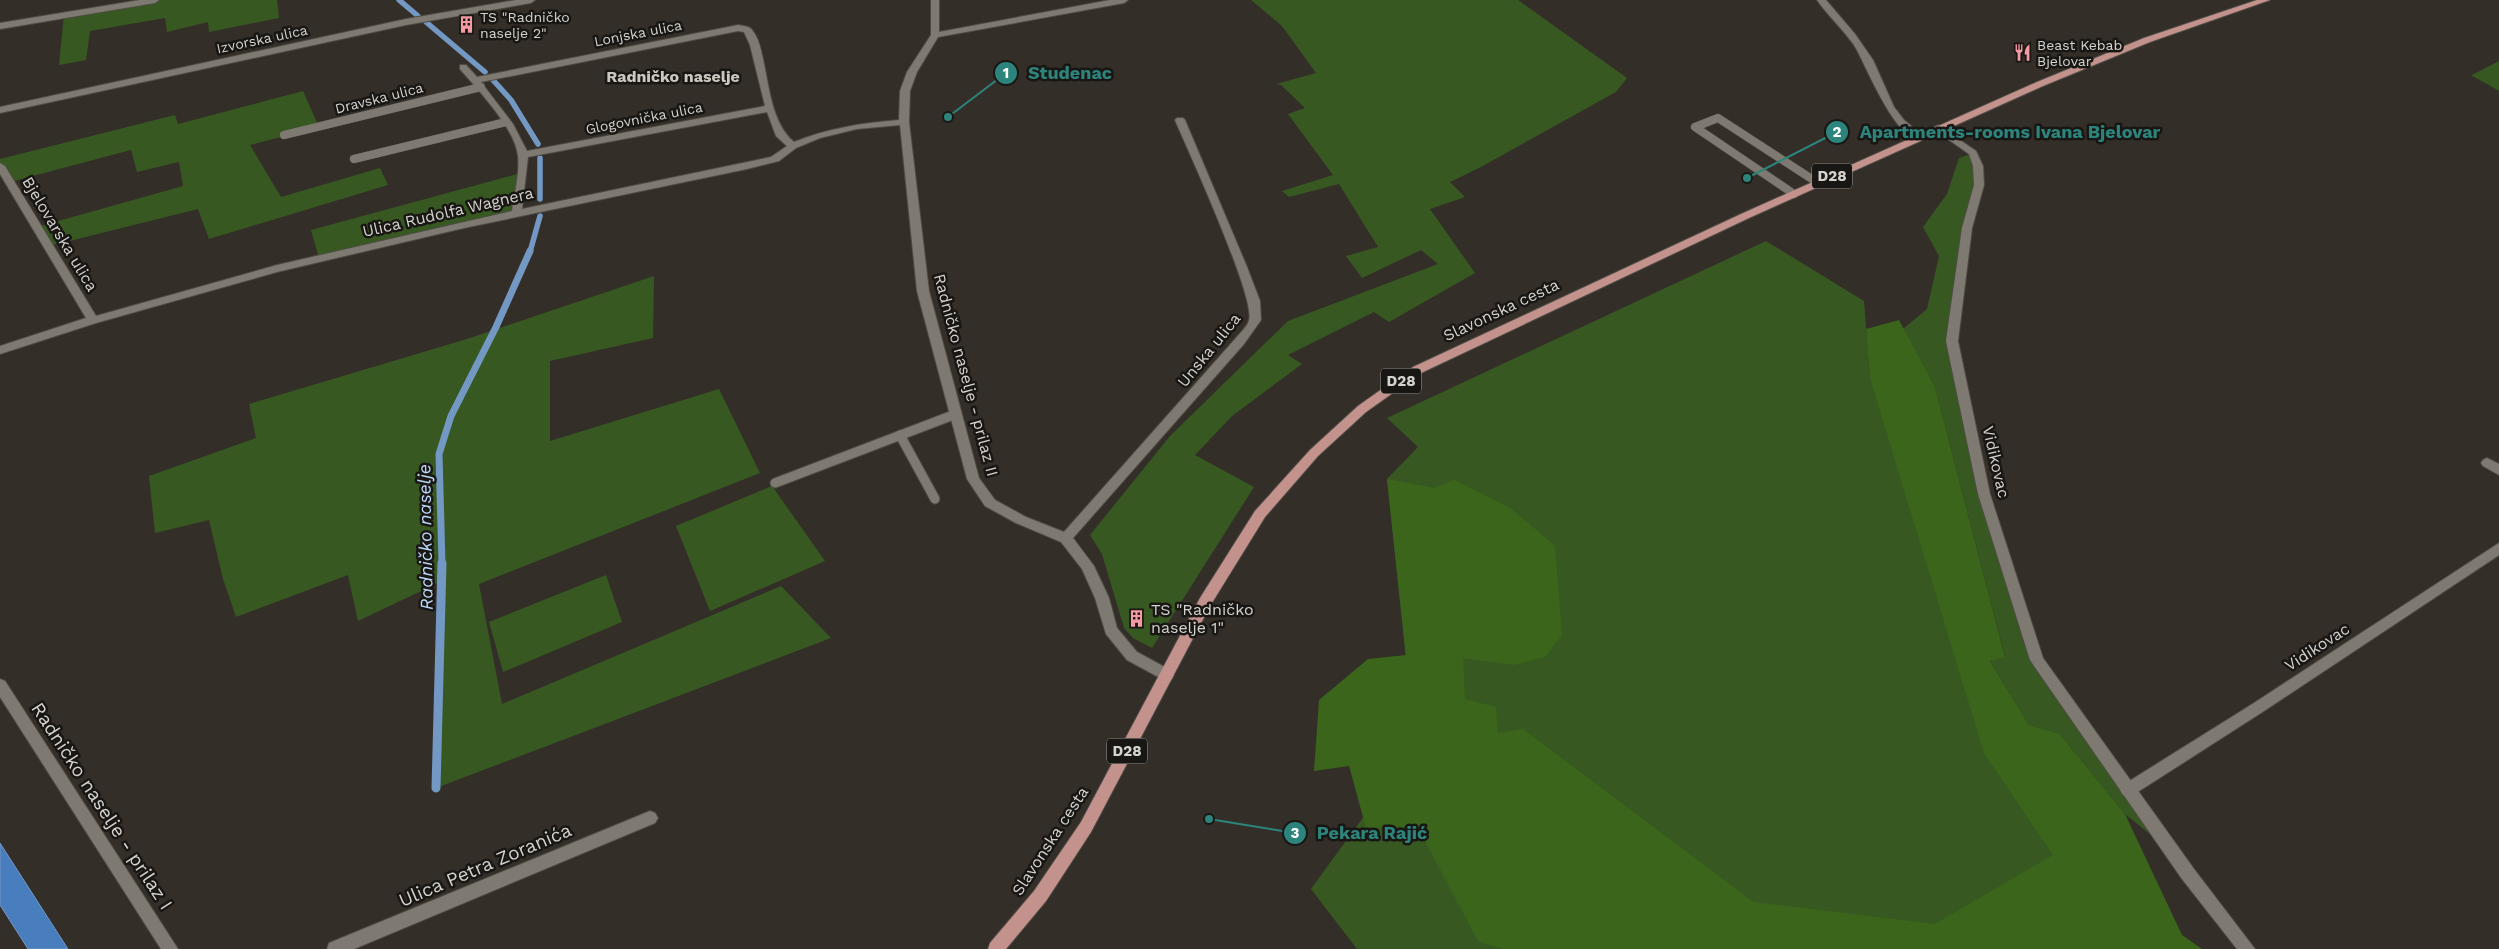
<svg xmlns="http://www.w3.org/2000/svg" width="2499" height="949" font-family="'Work Sans',sans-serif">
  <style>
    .green { fill: #375921 }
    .forest { fill: #3a651b }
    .water { fill: #487ebe; stroke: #7298c3 }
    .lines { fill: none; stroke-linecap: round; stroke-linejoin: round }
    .stream-far2 { stroke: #7298c3; stroke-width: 5.5 }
    .stream-far1 { stroke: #7298c3; stroke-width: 7 }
    .stream { stroke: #7298c3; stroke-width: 9 }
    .lane-far1-casing { stroke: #4f4c45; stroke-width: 9 }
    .lane-casing { stroke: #4f4c45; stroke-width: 11 }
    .street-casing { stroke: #4f4c45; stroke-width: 2 }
    .secondary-casing { stroke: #4f4c45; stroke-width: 2 }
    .primary-casing { stroke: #4f4c45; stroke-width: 2 }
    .lane-far1 { stroke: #7e7971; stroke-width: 8 }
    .lane { stroke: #7e7971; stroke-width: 9 }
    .street { fill: #7e7971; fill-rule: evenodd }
    .secondary { fill: #7e7971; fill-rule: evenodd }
    .primary { fill: #c4928c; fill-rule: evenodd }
    .labels { text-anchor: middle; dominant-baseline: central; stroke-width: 5; stroke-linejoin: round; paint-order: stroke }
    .far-poi-label { font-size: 14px; fill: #d5d3ce; stroke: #191714; text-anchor: start }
    .far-street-label { font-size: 14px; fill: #d5d3ce; stroke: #191714 }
    .shield { fill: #191714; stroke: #9d9b96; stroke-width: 1 }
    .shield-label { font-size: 15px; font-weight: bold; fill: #d5d3ce }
    .far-quarter-label { font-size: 16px; font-weight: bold; fill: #cdc8bf; stroke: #191714 }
    .street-label { font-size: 16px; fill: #d5d3ce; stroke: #191714 }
    .poi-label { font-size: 16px; fill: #d5d3ce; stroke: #191714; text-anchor: start }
    .water-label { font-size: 18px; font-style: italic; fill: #bbd8fb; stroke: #191714 }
    .near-street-label { font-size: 19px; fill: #d5d3ce; stroke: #191714 }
    .leader { fill: none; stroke: #2d847c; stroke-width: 2 }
    .callout-dot { fill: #2d847c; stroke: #191714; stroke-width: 2 }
    .mark-label { font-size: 15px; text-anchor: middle; font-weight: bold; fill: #fff }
    .callout-label { font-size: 18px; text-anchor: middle; font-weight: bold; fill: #2d847c; stroke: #191714; stroke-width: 5; stroke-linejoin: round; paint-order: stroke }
  </style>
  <rect width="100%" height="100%" fill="#332e28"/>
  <g class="green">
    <path d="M155,0H277L279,18L209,32L208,22L167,32L165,18L90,31L86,60L59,65L64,15Z"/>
    <path d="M1251,0H1518L1627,78L1616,92L1479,168L1450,182L1465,197L1430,209L1475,273L1389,322L1374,312L1288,355L1302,364L1232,416L1195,455L1254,487L1152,648L1133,638L1124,628L1102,554L1090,535L1170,436L1288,321L1438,264L1421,250L1362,278L1346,256L1378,247L1339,184L1289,197L1282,191L1333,175L1288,114L1305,108L1281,85L1276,84L1316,73L1282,26Z"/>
    <path d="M2499,61V91L2471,75L2474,74Z"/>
    <path d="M303,91L319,127L250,145L281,197L380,168L388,185L209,239L198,209L49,246L37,227L183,186L179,162L137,172L131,150L10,182L0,166V159L175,115L178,124Z"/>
    <path d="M1973,153L1978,166L1952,341L1984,494L2037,660L2172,852L2125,814L2059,733L2029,725L1990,661L2005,656L1935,387L1903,329L1927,309L1939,256L1923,227L1947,194L1959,158Z"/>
    <path d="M521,173L517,211L319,258L311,230Z"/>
    <path d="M1766,241L1864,301L1870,378L2053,855L2115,949H1357L1311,889L1415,746L1387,479L1418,447L1387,418Z"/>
    <path d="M654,276L653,338L550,361V441L719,389L760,473L479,584L502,704L781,586L831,638L436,788L442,581L358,621L348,575L236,617L223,579L209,520L155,533L149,476L256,438L249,404L467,339Z"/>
    <path d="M772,486L825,561L710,611L676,526Z"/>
    <path d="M606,575L622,622L503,672L489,622Z"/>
  </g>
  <path class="forest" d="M1899,320L1935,387L2005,657L1990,661L2029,725L2059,733L2125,814L2182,935L2202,949H1503L1478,941L1417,826L1366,828L1349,766L1314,771L1319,700L1368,659L1406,655L1387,479L1435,488L1455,480L1510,508L1555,546L1562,635L1545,657L1514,665L1463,658L1465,699L1496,707L1498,733L1523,729L1753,902L1935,924L2053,855L1984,753L1870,378L1866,329Z"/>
  <path class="water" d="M0,843L68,949H28L0,905Z"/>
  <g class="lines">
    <g class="stream-far2">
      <path d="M399,0L418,16"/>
      <path d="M426,22L485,72"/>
      <path d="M493,80L511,100L538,144"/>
      <path d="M540,158V199"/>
      <path d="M530,252L540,216"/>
    </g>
    <path class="stream-far1" d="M442,564L439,454L451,416L496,327L530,251"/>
    <path class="stream" d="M436,788L442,563"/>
    <defs>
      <g id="lane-far1">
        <path d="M284,135L481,87"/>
        <path d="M354,159L506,122"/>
        <path d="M1794,194L1695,127L1718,118L1818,183"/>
      </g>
      <g id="lane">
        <path d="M900,435L935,499"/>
        <path d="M775,483L956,414"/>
      </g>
      <g id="street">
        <path d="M140,0H159L155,3L0,29V23Z"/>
        <path d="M516,0H535L531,3L406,25L0,113V107L406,19Z"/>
        <path d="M931,0H939V32L1110,0H1128L1124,3L938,37L917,72L910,91L909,122L929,291L979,478L995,500L1026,517L1064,532L1236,338C1240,333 1248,326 1249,320C1256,298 1188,150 1175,120L1177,118H1183L1185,120L1247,267L1260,301L1261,320L1244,344L1073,538L1094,566L1109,598L1117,628L1137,652L1172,671L1174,675L1172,679L1167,681L1162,679L1127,660L1106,634L1095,598L1082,569L1061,542L1016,523L985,506L967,479L917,291L900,125L857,129L820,138L796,148L779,161L747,169L464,228L277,272L96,323L0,354V346L86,318L0,174V163L5,166L96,316L277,265L512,211C514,194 520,174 518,156C515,128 478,90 460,69V65H466L477,77L738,25C743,26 750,26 752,30C759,38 761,50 763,59C769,86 772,124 794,142C828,128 863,123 899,120L900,91L907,72L931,35ZM738,31L744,32L750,45L765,106L527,151L513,124L481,82ZM767,112L776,136L787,146L771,157L522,209L528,157Z"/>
        <path d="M2487,458L2499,464V475L2483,466L2481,463L2483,460Z"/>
        <path d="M2499,543V555L2264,711L2133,795L2128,797L2123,795L2120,790L2123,785L2254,703Z"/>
        <path d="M0,679L5,681L178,949H161L0,697Z"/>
        <path d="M650,811L655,813L658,818L655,823L354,949H327L329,943Z"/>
      </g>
      <g id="secondary">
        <path d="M1817,0H1826L1855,34L1873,60L1894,107L1904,120L1922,135V139C1896,144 1866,64 1854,45C1843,29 1828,16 1817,0Z"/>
        <path d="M1938,125L1976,151L1983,166L1984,185L1972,228L1958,341L1990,494L2043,658L2194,869L2255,949H2237L2182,879L2030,660L1978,494L1946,341L1962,228L1974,185L1973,166L1969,154L1935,130L1933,128Z"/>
      </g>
      <path id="primary" d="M2257,0H2270L2150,42L2043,86L1749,218L1421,373L1366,412L1318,456L1265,517L1210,606L1091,832L1046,901L1006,949H988L990,943L1034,891L1081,822L1200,598L1255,511L1310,450L1358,406L1413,367L1741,214L2037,82L2144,38Z"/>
    </defs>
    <use href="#lane-far1" class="lane-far1-casing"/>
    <use href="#lane" class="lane-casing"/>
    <use href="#street" class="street-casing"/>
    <use href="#secondary" class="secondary-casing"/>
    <use href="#primary" class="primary-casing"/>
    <use href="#lane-far1" class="lane-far1"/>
    <use href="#lane" class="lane"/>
    <use href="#street" class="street"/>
    <use href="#secondary" class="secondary"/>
    <use href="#primary" class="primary"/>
  </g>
  <defs>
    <symbol id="building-bare" viewBox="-9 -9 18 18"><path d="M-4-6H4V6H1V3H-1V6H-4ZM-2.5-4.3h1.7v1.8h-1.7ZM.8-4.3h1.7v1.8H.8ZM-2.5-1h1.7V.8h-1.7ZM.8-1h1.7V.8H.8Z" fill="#f49aa2" stroke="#191714" stroke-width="2.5" paint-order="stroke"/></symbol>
    <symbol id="restaurant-bare" viewBox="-9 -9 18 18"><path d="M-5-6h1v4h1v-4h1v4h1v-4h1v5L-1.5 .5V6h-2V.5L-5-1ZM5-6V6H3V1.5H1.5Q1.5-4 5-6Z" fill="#f49aa2" stroke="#191714" stroke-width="2.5" paint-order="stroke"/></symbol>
  </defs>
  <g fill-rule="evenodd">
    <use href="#building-bare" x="454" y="12" width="25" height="25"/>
    <use href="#restaurant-bare" x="2010" y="40" width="25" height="25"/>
    <use href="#building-bare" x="1124" y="606" width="25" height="25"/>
  </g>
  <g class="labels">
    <g class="far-poi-label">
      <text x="480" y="17">TS "Radničko<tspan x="480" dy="16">naselje 2"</tspan></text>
      <text x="2037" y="45">Beast Kebab<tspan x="2037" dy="16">Bjelovar</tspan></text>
    </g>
    <g class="far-street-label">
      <text transform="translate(638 33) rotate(-11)">Lonjska ulica</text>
      <text transform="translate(262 39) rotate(-12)">Izvorska ulica</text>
      <text transform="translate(379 98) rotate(-14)">Dravska ulica</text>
      <text transform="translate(644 118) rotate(-11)">Glogovnička ulica</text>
    </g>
    <g class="shield">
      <rect x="1812" y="163.5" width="40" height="25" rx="4"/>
      <rect x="1381" y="368.5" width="40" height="25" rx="4"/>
      <rect x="1107" y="738.5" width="40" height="25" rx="4"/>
    </g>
    <g class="shield-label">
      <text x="1832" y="176">D28</text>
      <text x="1401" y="381">D28</text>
      <text x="1127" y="751">D28</text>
    </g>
    <g class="far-quarter-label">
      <text x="673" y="76">Radničko naselje</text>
    </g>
    <g class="street-label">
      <text transform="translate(448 212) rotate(-13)">Ulica Rudolfa Wagnera</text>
      <text transform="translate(60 234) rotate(59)">Bjelovarska ulica</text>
      <text transform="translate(1501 310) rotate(-25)">Slavonska cesta</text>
      <text transform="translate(1209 350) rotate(-51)">Unska ulica</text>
      <text transform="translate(966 375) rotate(75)">Radničko naselje - prilaz II</text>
      <text transform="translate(1996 462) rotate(77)">Vidikovac</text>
      <text transform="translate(2317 647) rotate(-33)">Vidikovac</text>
      <text transform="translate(1050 841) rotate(-57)">Slavonska cesta</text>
    </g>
    <g class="poi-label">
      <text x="1151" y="609">TS "Radničko<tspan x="1151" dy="18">naselje 1"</tspan></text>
    </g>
    <g class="water-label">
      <text transform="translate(425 537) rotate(-91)">Radničko naselje</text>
    </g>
    <g class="near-street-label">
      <text transform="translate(102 806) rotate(57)">Radničko naselje - prilaz I</text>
      <text transform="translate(485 865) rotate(-23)">Ulica Petra Zoranića</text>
    </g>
  </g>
  <path class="leader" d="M948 117L1006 73M1747 178L1837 132M1209 819L1295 833"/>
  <g class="callout-dot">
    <circle cx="948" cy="117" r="5"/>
    <circle cx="1747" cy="178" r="5"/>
    <circle cx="1209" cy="819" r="5"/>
    <circle cx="1006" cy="73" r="12"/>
    <circle cx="1837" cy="132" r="12"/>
    <circle cx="1295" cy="833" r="12"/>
  </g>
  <g class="mark-label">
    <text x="1006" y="78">1</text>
    <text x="1837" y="137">2</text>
    <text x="1295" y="838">3</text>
  </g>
  <g class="callout-label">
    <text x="1070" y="79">Studenac</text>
    <text x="2010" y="138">Apartments-rooms Ivana Bjelovar</text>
    <text x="1372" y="839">Pekara Rajić</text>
  </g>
</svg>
